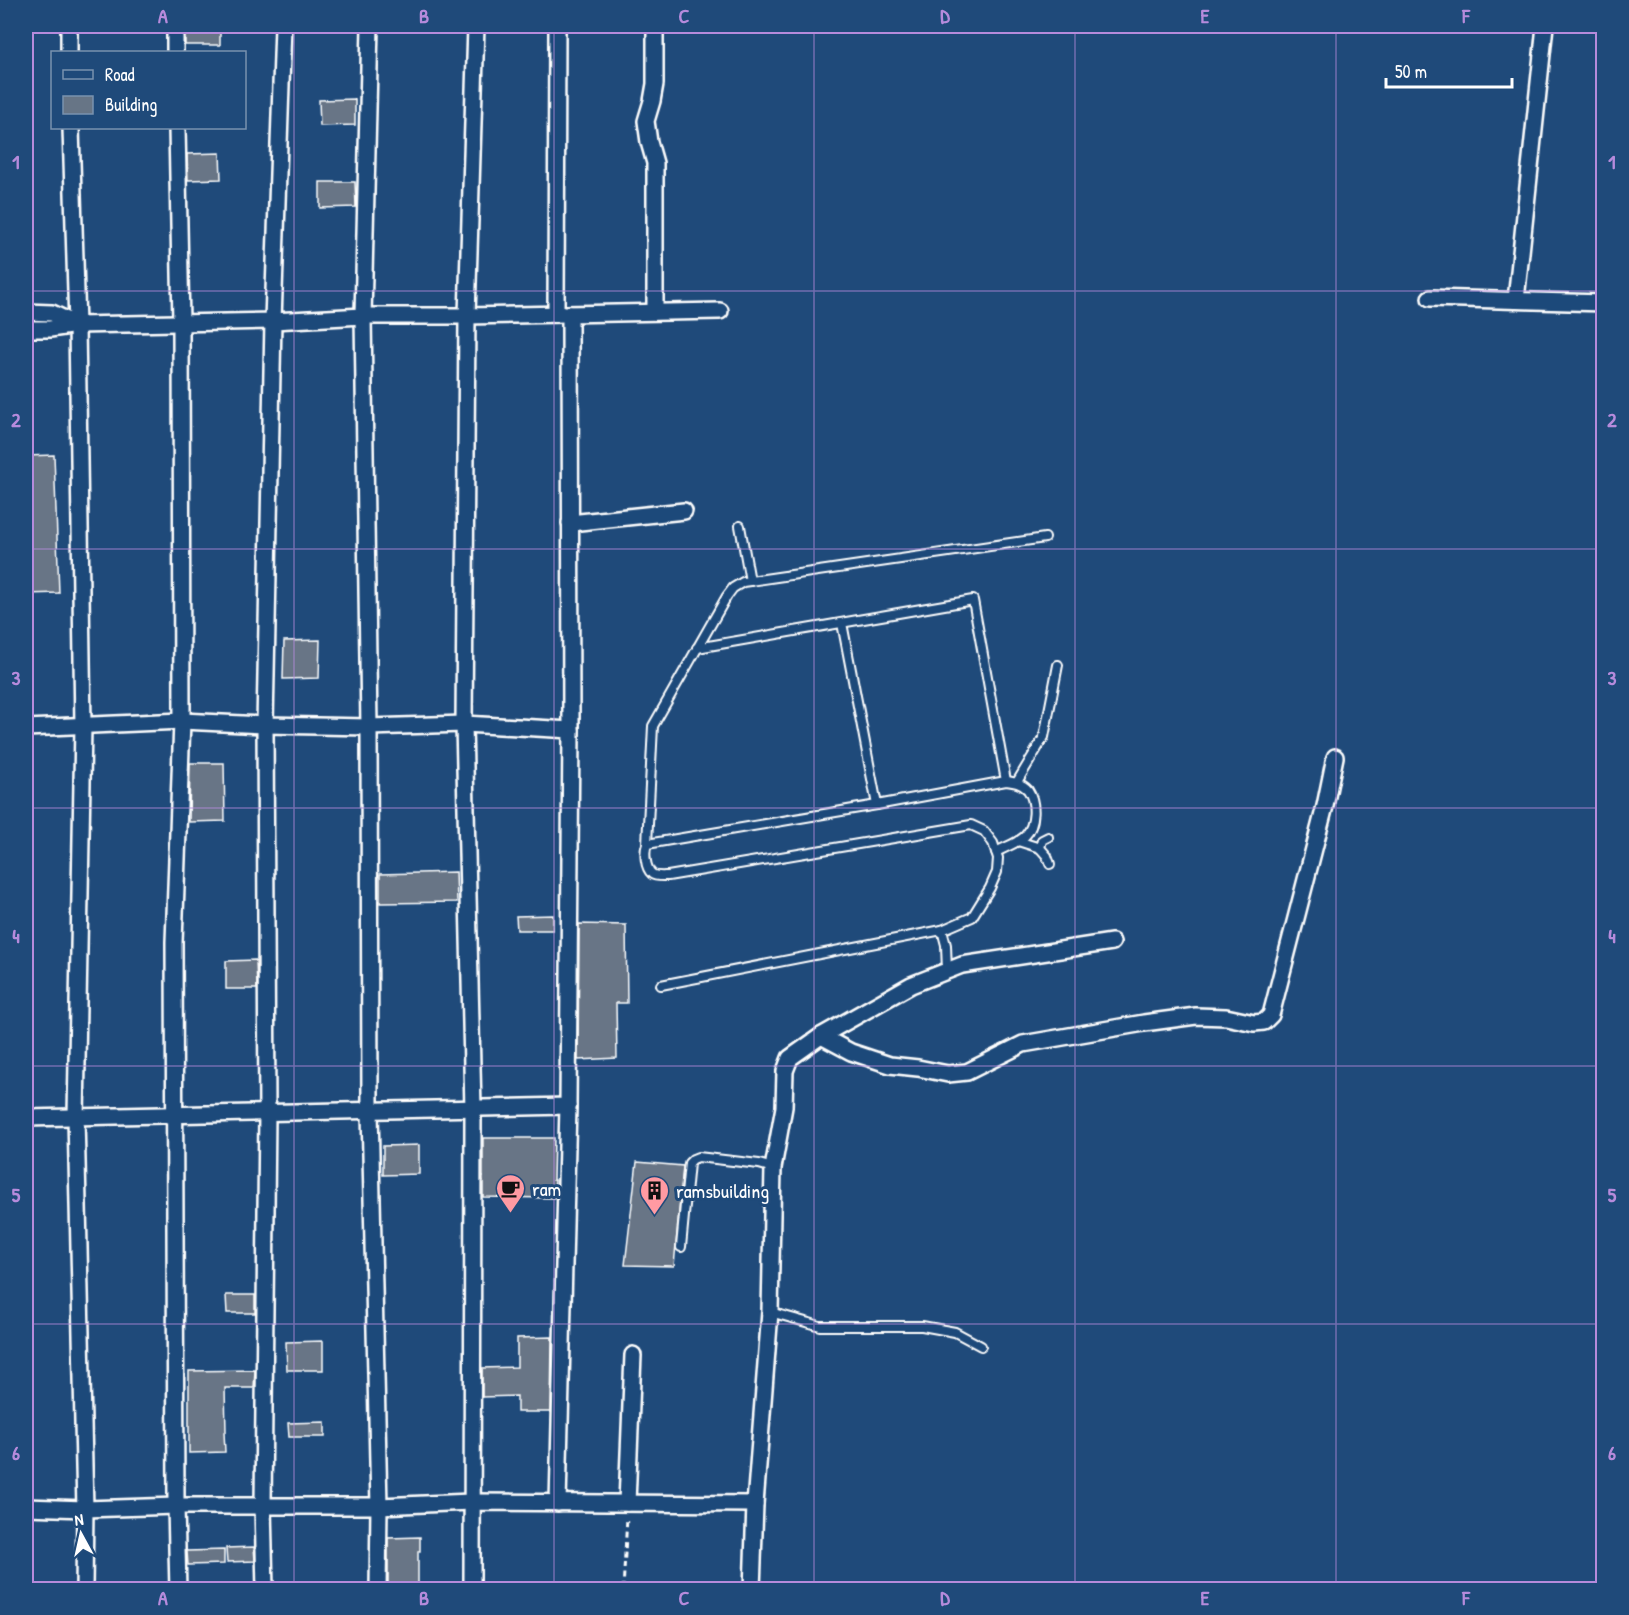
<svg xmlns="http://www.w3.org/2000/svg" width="1629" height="1615" font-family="'Patrick Hand',sans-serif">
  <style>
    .building { fill: #677586; stroke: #fff; stroke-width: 1.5 }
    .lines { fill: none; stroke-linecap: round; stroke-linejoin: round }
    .lane-casing { stroke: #fff; stroke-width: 12 }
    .street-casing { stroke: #fff; stroke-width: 20 }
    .path { stroke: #fff; stroke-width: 3; stroke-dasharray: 6 4.5; stroke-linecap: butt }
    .lane { stroke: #1f4a7a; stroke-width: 8 }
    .street { stroke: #1f4a7a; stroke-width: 15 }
    .grid { fill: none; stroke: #b68bdc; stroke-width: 1.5; stroke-opacity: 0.55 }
    .labels { text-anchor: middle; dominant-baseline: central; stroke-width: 6; stroke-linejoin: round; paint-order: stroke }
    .poi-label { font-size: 20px; fill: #fff; stroke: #1f4a7a; text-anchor: start }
    .neatline { fill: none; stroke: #b68bdc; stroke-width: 2 }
    .grid-label { font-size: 20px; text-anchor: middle; font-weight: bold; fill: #b68bdc }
  </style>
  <rect width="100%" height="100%" fill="#1f4a7a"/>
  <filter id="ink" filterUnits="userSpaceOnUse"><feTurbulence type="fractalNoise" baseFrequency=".0167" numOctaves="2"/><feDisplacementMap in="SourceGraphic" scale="12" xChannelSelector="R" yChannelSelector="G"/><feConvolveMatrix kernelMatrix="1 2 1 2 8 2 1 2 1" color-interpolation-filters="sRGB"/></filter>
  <g filter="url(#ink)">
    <g class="building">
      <rect x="185" y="26" width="35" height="19"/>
      <path d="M355,99V125L320,126L319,100Z"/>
      <path d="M220,153L221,179L188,180L187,154Z"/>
      <path d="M320,182H355L356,207L320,208Z"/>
      <path d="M54,455L59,593L26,594V456Z"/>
      <path d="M320,640L319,678L283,679L284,641Z"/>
      <path d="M190,763H224L225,821L189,822Z"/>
      <path d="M456,872L457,902L380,903V874Z"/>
      <path d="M553,915V930H517L516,916Z"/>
      <path d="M579,924L626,925L627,1003H616L617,1058L578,1060Z"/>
      <path d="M256,960L257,989H226V961Z"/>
      <path d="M483,1138H554L553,1180H555L554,1198L483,1197Z"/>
      <path d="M419,1145V1174L383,1175V1146Z"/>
      <path d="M637,1162L683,1166L674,1266L625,1265Z"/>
      <path d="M226,1295H255V1313H227Z"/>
      <path d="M552,1337L551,1412H517V1396L482,1397V1368L517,1367V1338Z"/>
      <path d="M323,1341V1370H287L286,1342Z"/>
      <path d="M255,1370L254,1388H225L226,1432H224L225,1452L189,1453V1371Z"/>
      <path d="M325,1422V1437H289L288,1423Z"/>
      <path d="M420,1537V1551H418V1590H388V1538Z"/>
      <path d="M254,1547L255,1561L227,1562L226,1548Z"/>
      <path d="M224,1550V1564L188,1565L187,1551Z"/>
    </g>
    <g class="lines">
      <defs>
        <g id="lane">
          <path d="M740,526L750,581"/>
          <path d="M842,623L877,805"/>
          <path d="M697,648L973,600L1006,781"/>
          <path d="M1017,782L1044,737L1058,665"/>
          <path d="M1048,837L1042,840L1040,848L1047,856L1050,864"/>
          <path d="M1018,841L1040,848"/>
          <path d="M647,844L877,805L1006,781C1014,782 1022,783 1028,790C1036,802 1036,825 1025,836C1018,843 1005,847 996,852"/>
          <path d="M947,971L946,945L942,930L972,917L990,888L997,872L998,858L993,843L984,831L971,825L668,876C663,876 656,877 652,874C645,868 644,852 647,844L653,726L727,596L733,588L743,582L1045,538"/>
          <path d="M661,985L942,930"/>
          <path d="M681,1247L689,1163L693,1159L698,1157L759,1164L773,1168"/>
          <path d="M770,1312L820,1326H922L955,1332L981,1346"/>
        </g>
        <g id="street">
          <path d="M69,26V52"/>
          <path d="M175,26V52"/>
          <path d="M370,26L363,316L369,727L370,1111L379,1506L378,1590"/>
          <path d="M655,26V84L652,101L646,121L649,142L655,163V312"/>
          <path d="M71,128L77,325L83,726L76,1117L85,1509L84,1590"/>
          <path d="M177,128L181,322L182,721L174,942L176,1506L178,1590"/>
          <path d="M1430,298L1604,303"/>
          <path d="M1516,300L1545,26"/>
          <path d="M26,312L52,313L77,325"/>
          <path d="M556,314L557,26"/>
          <path d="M26,329H50L77,325L273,321L363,316H467L720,311"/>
          <path d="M570,523L684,511"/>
          <path d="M26,728L182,721L265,725L369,727L464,724L571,730"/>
          <path d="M821,1036L851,1052L890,1065L918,1068L948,1074L967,1072L1023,1044L1144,1023L1196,1016L1226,1017L1254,1023L1264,1022L1271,1015L1325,806L1335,757"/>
          <path d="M26,1118L568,1106L571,730L570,314"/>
          <path d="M558,1503L568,1106"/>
          <path d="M627,1503L633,1355"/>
          <path d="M26,1507L85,1509L176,1506H379L471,1502L755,1504"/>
          <path d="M265,1590L263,1506L267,1113L265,725L273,321L283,26"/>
          <path d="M472,1590L473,1109L464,724L467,316L476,26"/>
          <path d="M752,1590L755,1504L770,1312L773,1168L784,1107L785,1071L790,1058L821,1036L911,985L962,965L1112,942"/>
        </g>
      </defs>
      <use href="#lane" class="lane-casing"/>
      <use href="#street" class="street-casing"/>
      <path class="path" d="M623,1590L627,1517"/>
      <use href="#lane" class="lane"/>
      <use href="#street" class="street"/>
    </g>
  </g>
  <path class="grid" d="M294,26V1590M554,26V1590M814,26V1590M1075,26V1590M1336,26V1590M26,291H1604M26,549H1604M26,808H1604M26,1066H1604M26,1324H1604"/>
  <defs>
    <symbol id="cafe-pin" viewBox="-11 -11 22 30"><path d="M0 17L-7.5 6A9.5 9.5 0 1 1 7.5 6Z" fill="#ff9aa2" stroke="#1f4a7a"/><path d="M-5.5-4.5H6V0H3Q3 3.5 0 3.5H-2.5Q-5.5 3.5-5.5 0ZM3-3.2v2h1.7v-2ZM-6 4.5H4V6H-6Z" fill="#111"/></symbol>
    <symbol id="building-pin" viewBox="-11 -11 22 30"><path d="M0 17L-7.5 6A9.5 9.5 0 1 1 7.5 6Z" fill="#ff9aa2" stroke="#1f4a7a"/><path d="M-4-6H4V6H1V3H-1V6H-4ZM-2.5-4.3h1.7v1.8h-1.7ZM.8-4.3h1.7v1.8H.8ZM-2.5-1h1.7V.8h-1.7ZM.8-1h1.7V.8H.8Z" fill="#111"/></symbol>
  </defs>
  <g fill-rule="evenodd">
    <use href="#cafe-pin" x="494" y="1172" width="33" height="45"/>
    <use href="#building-pin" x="638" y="1174" width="33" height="45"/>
  </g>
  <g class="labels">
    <g class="poi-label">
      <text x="532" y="1188">ram</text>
      <text x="676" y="1190">ramsbuilding</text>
    </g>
  </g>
  <rect width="1629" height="1615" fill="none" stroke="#1f4a7a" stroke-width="66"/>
  <rect x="51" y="51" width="195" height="78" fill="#1f4a7a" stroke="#7992af" stroke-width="1.5"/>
  <rect x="63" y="70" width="30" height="9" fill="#1f4a7a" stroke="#7992af" stroke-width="1.5"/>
  <text x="105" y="81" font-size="18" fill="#ffffff">Road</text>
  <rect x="63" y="96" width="30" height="18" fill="#677586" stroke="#7992af" stroke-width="1.5"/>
  <text x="105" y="111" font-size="18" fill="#ffffff">Building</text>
  <g transform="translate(81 1534) rotate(352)" stroke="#1f4a7a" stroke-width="4.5" paint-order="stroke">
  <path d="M0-4.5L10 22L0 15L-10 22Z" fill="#ffffff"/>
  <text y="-9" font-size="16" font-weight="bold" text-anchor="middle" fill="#ffffff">N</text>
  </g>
  <path d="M1386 78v9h126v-9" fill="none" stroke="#ffffff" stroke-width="3"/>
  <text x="1395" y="78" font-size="18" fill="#ffffff" stroke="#1f4a7a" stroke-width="4.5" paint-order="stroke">50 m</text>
  <rect x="33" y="33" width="1563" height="1549" class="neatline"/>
  <g class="grid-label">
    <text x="163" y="23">A</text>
    <text x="424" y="23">B</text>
    <text x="684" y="23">C</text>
    <text x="945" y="23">D</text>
    <text x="1205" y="23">E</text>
    <text x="1466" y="23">F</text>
    <text x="16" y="169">1</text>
    <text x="1612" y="169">1</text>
    <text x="16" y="427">2</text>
    <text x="1612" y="427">2</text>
    <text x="16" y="685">3</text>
    <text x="1612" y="685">3</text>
    <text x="16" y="943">4</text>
    <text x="1612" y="943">4</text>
    <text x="16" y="1202">5</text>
    <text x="1612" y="1202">5</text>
    <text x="16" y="1460">6</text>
    <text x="1612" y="1460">6</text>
    <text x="163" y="1605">A</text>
    <text x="424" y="1605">B</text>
    <text x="684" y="1605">C</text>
    <text x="945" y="1605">D</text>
    <text x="1205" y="1605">E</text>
    <text x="1466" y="1605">F</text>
  </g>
</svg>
